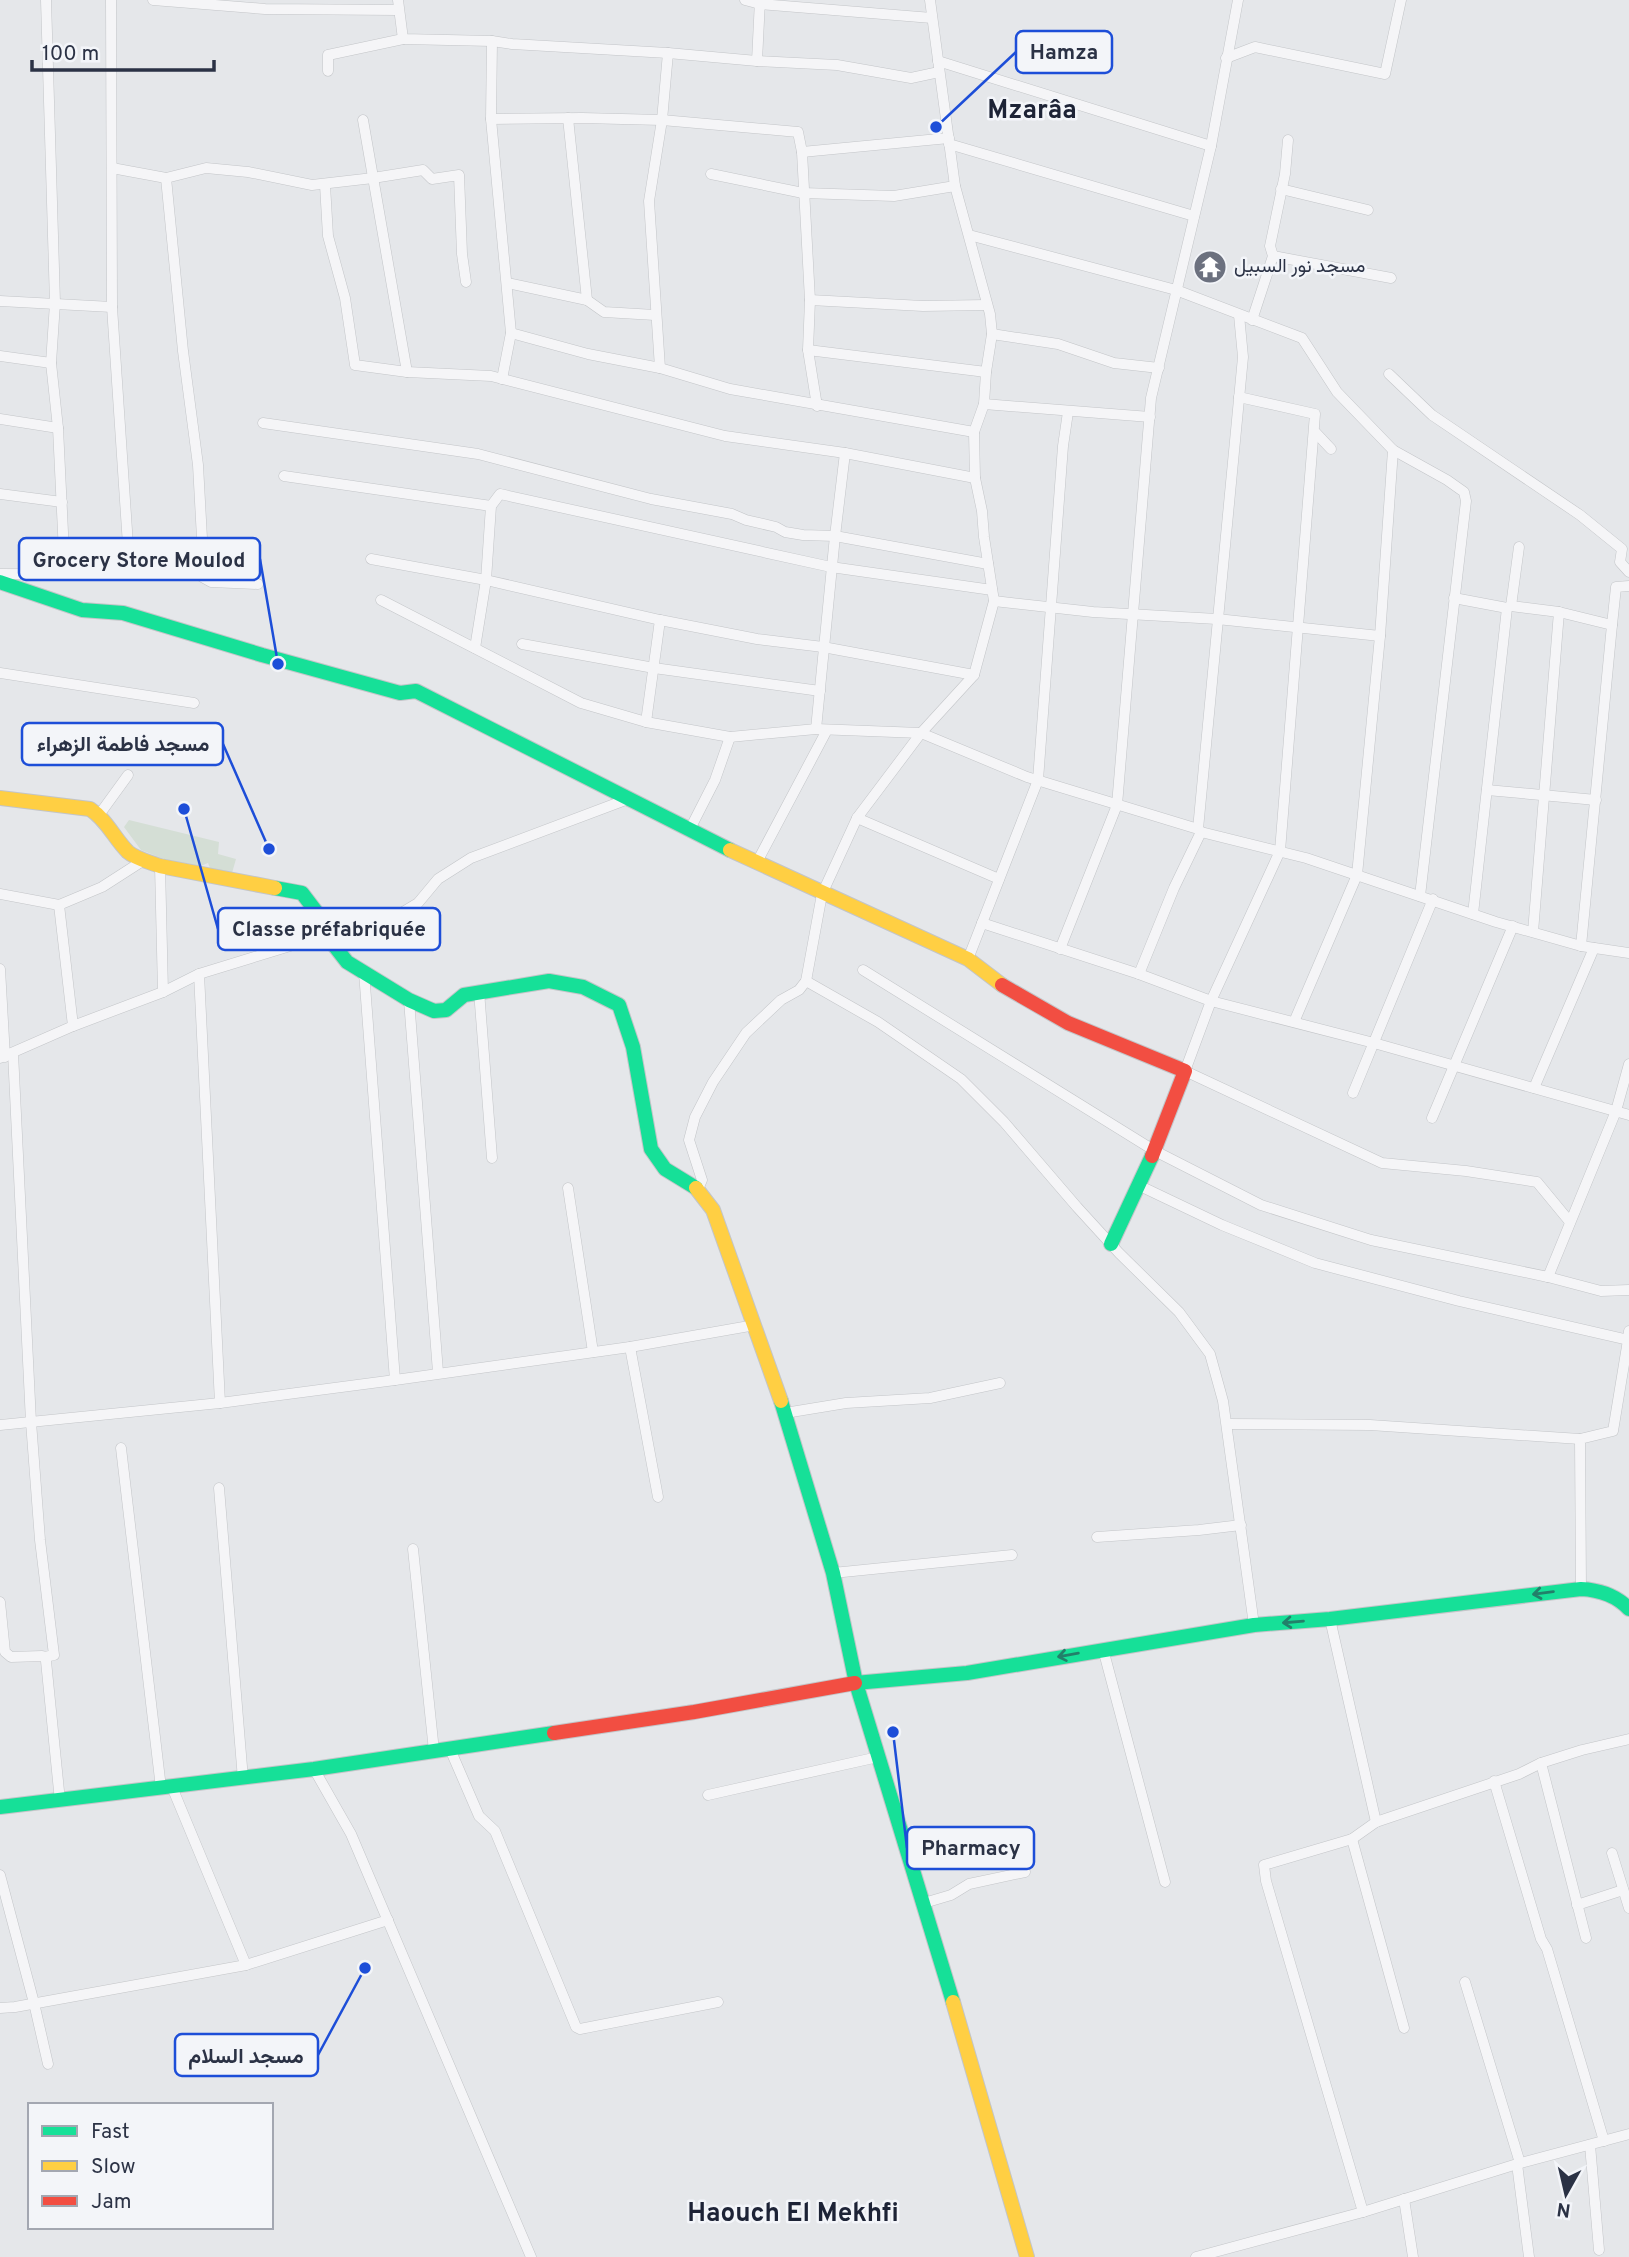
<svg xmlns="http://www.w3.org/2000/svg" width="1629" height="2257" font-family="Overpass,Vazirmatn,sans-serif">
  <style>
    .green { fill: #d4ded5 }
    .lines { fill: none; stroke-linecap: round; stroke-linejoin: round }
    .street-casing { stroke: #c3c5c8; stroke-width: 11 }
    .fast-casing { stroke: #c3c5c8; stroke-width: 16 }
    .slow-casing { stroke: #c3c5c8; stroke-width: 16 }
    .jam-casing { stroke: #c3c5c8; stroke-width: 16 }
    .street { stroke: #f5f5f7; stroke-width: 10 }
    .fast { stroke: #16e098; stroke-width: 14 }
    .slow { stroke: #ffcf43; stroke-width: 14 }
    .jam { stroke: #f24e42; stroke-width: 14 }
    .oneway { stroke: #22806a }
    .labels { text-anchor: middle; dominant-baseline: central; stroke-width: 5; stroke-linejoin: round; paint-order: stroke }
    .poi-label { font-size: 19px; fill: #2b3245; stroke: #f3f5f9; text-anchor: start }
    .district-label { font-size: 26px; font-weight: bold; fill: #1d2336; stroke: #f3f5f9 }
    .leader { fill: none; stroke: #1d4ed8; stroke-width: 2.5 }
    .callout-dot { fill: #1d4ed8; stroke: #f3f5f9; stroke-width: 2.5 }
    .callout { fill: #f3f5f9; stroke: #1d4ed8; stroke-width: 2.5 }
    .callout-label { font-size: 21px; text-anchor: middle; font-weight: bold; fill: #2b3245 }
  </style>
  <rect width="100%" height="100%" fill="#e5e7ea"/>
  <path class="green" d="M129,820L219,842L218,854L236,859L232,873L211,870L208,863L198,867L169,861L141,850L124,827Z"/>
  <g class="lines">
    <defs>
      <g id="street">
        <path d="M46,0L55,303L51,363L58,428L65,574"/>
        <path d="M111,0L112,307L130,575"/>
        <path d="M153,0L265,9L398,10"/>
        <path d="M398,0L403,39L492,41L512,44L668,53L757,61L837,65L911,78L939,72"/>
        <path d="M745,0L760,4L932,18"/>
        <path d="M492,41L491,119L511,333L502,379"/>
        <path d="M1226,58L1255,47L1385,74L1401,0"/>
        <path d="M757,61L760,0"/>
        <path d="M938,61L1211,146"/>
        <path d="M328,71V55L403,39"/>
        <path d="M568,118L587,300"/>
        <path d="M491,119L582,118L662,120L798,132L802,152L949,138"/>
        <path d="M363,120L407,372"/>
        <path d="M949,144L1194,216"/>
        <path d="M802,152L810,300L808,350L817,406"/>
        <path d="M112,168L166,178L206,168L248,172L312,185L373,178L423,170L432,179L459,175L462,254L466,282"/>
        <path d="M711,174L803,193L894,196L955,186"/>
        <path d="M325,185L328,236L345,298L355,365L407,372L491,376L725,436L845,453L975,478"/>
        <path d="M1281,189L1368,210"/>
        <path d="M969,235L1176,290L1302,338L1337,392L1393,450L1447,480L1464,492L1466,501L1420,896"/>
        <path d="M1273,256L1391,278"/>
        <path d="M507,283L587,300L604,312L655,315"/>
        <path d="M810,300L923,306L986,305"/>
        <path d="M0,301L112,307"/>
        <path d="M1252,320L1273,256L1270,246L1285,174L1288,140"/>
        <path d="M511,333L588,354L660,368L730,389L974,432"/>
        <path d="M992,334L1058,344L1114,363L1159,368"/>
        <path d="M808,350L986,372"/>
        <path d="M0,356L51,363"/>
        <path d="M660,368L649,201L662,120L668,53"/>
        <path d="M1389,374L1432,415L1580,515L1622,549L1620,562L1629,572"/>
        <path d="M1239,397L1315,414L1280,851L1211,1001L1185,1071L1382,1163L1466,1171L1537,1182L1570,1222"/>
        <path d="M984,404L1150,417"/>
        <path d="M0,419L58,428"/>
        <path d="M263,423L478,454L651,499L732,514L746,520L776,527L785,532L803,535L835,536L988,564"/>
        <path d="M1315,432L1331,449"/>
        <path d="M284,476L491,506"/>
        <path d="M0,494L62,502"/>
        <path d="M371,559L486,580L660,620L757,639L823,647L974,675"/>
        <path d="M0,574L204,575L198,465L183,351L166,178"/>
        <path d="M202,577L211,582L258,584"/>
        <path d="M1454,598L1507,608"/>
        <path d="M381,600L581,703L646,722L730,737L816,729L921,733L1027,777L1198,829L1201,832L1306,858L1496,922L1581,946L1629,953"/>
        <path d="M994,601L1093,612L1217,619L1380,636"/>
        <path d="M1511,606L1519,547"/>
        <path d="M1559,612L1612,625L1581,946"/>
        <path d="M1612,625L1616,587L1629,586"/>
        <path d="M522,644L654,668L820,691"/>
        <path d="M475,648L486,580L491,506L500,494L831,567L992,590"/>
        <path d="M0,673L194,703"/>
        <path d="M646,722L660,620"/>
        <path d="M816,729L835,536L845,453"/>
        <path d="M1487,790L1596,800"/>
        <path d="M99,815L128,775"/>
        <path d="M857,818L999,879"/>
        <path d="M1198,829L1243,357L1239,315"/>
        <path d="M689,831L715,780L730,737"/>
        <path d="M757,862L827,730"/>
        <path d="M160,866L163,992"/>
        <path d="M0,894L59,905L102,887L144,860"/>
        <path d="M59,905L73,1026"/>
        <path d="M1473,914L1507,608L1511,606L1559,612L1533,932"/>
        <path d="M982,923L1139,974L1211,1001L1374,1043L1629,1115"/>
        <path d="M334,943L372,924L398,915L418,903L438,879L471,858L628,799"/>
        <path d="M1060,949L1117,805L1151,398L1211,146L1238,0"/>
        <path d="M968,959L1038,780L1063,446L1068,412"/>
        <path d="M0,969L5,1057"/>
        <path d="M863,970L1155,1151L1261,1205L1371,1240L1548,1277"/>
        <path d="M364,972L395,1380"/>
        <path d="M199,974L220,1403"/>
        <path d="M1139,974L1174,888L1201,832"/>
        <path d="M806,981L878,1022L961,1079L1004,1122L1077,1207L1119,1253L1179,1312L1210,1354L1223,1401L1254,1625"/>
        <path d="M479,991L492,1158"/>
        <path d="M409,1000L438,1372"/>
        <path d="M1294,1022L1357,875L1380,636L1393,450"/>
        <path d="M13,1053L31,1422L40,1540L54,1655L45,1657"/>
        <path d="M0,1058L73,1026L163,992L199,974L326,935"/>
        <path d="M1629,1064L1616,1111L1548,1277L1601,1291L1629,1290"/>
        <path d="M1534,1088L1594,948"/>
        <path d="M1353,1093L1433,899"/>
        <path d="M1432,1118L1513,926"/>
        <path d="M1138,1185L1222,1225L1315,1263L1459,1301L1628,1340L1629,1331"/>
        <path d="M568,1188L593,1352"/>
        <path d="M698,1189L702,1180L689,1140L695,1117L713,1082L746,1033L781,1000L799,990L806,981L822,894L857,818L921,733L974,675L994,601L984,537L982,511L975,478L974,432L984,404L986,372L992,334L990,314L955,186L930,0"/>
        <path d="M630,1347L658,1497"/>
        <path d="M785,1413L846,1403L930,1398L1000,1383"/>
        <path d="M1227,1424L1370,1425L1580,1439"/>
        <path d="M0,1425L220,1403L395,1380L630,1347L755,1325"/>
        <path d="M121,1448L161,1788"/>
        <path d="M219,1488L243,1779"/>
        <path d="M1097,1537L1199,1530L1241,1525"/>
        <path d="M413,1549L434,1751"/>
        <path d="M833,1573L1012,1555"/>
        <path d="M1581,1589L1580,1439L1613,1431L1628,1340"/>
        <path d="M0,1602L5,1652L11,1657L42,1656L45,1657L46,1661L60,1801"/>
        <path d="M1330,1619L1376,1822"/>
        <path d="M1103,1649L1165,1882"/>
        <path d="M450,1749L479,1816L495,1831L576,2027L580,2029L718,2002"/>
        <path d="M1541,1763L1586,1938"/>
        <path d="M314,1769L351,1834L531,2257"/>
        <path d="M1494,1781L1541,1939L1547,1949L1604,2141"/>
        <path d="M172,1787L246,1965"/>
        <path d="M708,1795L878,1757"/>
        <path d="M1352,1839L1404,2028"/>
        <path d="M1612,1853L1629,1908"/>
        <path d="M0,1875L34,2003L48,2064"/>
        <path d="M924,1903L951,1895L969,1884L1025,1872"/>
        <path d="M1577,1905L1623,1890"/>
        <path d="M1465,1982L1520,2163"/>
        <path d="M0,2008L15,2007L246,1965L388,1920"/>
        <path d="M1590,2145L1599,2250"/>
        <path d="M1517,2164L1529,2257"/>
        <path d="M1404,2199L1413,2257"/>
        <path d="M1363,2212L1266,1881L1264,1865L1352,1839L1376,1822L1519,1774L1541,1763L1582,1750L1629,1739"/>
        <path d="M1196,2257L1363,2212L1517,2164L1629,2134"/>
      </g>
      <g id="fast">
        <path d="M0,582L82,610L123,613L262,655L400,693L416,691L730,850"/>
        <path d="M275,888L302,893L321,918L326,935L347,962L409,1000L434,1011L446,1010L464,995L549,981L583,987L619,1005L633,1047L651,1149L665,1169L696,1188"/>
        <path d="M1111,1244L1152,1156"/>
        <path d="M781,1401L833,1573L856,1683L953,2002"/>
        <path d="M855,1683L967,1673L1254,1625L1330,1619L1581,1589C1600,1590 1616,1595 1629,1609"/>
        <path d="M0,1807L314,1769L554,1733"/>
      </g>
      <g id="slow">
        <path d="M0,798L90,809C107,820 114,838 128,852C136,859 150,862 160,866L275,888"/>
        <path d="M730,850L968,959L1002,985"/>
        <path d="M696,1188L713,1210L781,1401"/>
        <path d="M953,2002L1027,2257"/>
      </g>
      <g id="jam">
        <path d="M1002,985L1068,1023L1185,1071L1152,1156"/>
        <path d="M554,1733L694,1712L855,1683"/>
      </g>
    </defs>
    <use href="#street" class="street-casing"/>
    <use href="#fast" class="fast-casing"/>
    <use href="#slow" class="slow-casing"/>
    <use href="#jam" class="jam-casing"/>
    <use href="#street" class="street"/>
    <use href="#fast" class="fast"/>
    <use href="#slow" class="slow"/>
    <use href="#jam" class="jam"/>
  </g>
  <defs><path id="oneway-shaft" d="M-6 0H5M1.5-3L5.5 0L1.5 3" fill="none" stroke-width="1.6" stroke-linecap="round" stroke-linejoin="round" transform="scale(1.75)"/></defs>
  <g class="oneway">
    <use href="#oneway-shaft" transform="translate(1543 1593) rotate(173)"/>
    <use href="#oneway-shaft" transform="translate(1293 1622) rotate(175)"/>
    <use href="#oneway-shaft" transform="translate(1068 1655) rotate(170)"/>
  </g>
  <defs>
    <symbol id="temple-disc" viewBox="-11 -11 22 22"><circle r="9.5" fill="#6c717f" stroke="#f3f5f9"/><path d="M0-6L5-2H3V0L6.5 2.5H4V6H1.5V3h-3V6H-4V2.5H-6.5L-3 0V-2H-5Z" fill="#fff"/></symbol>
  </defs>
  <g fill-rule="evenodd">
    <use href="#temple-disc" x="1191" y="248" width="38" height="38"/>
  </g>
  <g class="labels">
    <g class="poi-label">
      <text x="1234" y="267">مسجد نور السبيل</text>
    </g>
    <g class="district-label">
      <text x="1032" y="111">Mzarâa</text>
      <text x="793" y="2214">Haouch El Mekhfi</text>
    </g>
  </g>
  <path class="leader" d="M936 127L1016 52M278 664L260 559M269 849L223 744M184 809L218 929M893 1732L907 1848M365 1968L318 2055"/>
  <g class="callout-dot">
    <circle cx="936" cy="127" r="7"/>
    <circle cx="278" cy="664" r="7"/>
    <circle cx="269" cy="849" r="7"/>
    <circle cx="184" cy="809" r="7"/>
    <circle cx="893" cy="1732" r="7"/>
    <circle cx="365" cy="1968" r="7"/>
  </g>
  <g class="callout">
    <rect x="1016" y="31" width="96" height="42" rx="7"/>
    <rect x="19" y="538" width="241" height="42" rx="7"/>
    <rect x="22" y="723" width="201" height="42" rx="7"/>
    <rect x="218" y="908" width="222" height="42" rx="7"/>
    <rect x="907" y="1827" width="127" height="42" rx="7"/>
    <rect x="175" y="2034" width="143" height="42" rx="7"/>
  </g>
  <g class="callout-label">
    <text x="1064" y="59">Hamza</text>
    <text x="139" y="567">Grocery Store Moulod</text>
    <text x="123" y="751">مسجد فاطمة الزهراء</text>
    <text x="329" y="936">Classe préfabriquée</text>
    <text x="971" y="1855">Pharmacy</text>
    <text x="246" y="2063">مسجد السلام</text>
  </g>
  <rect x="28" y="2103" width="245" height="126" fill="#f3f5f9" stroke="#a3a7b1" stroke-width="2"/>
  <rect x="42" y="2126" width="35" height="10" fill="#16e098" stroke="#a3a7b1" stroke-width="2"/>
  <text x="91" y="2138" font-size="21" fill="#2b3245">Fast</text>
  <rect x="42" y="2161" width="35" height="10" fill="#ffcf43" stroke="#a3a7b1" stroke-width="2"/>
  <text x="91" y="2173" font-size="21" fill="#2b3245">Slow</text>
  <rect x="42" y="2196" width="35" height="10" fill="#f24e42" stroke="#a3a7b1" stroke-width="2"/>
  <text x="91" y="2208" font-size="21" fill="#2b3245">Jam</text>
  <g transform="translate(1566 2194) rotate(188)" stroke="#f3f5f9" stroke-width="5" paint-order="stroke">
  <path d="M0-5L12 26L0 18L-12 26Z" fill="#2b3245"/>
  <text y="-10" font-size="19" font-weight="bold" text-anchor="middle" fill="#2b3245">N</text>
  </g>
  <path d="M32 60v10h182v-10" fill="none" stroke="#2b3245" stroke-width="3.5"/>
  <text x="42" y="60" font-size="21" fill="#2b3245" stroke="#f3f5f9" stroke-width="5" paint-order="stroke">100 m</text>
</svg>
